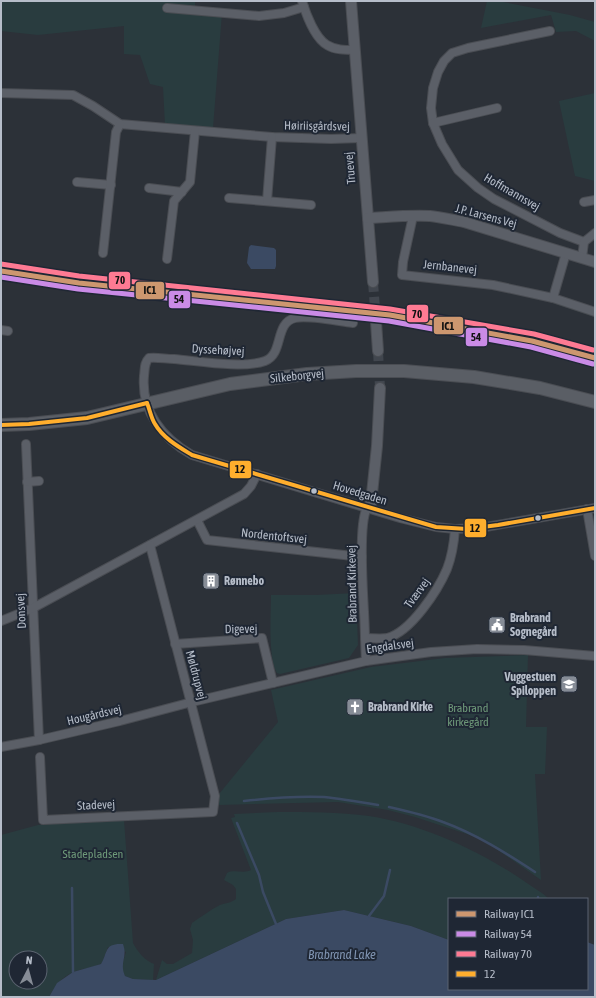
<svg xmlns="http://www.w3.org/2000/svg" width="596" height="998" font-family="'Asap Condensed',sans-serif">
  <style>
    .green { fill: #293c3f; fill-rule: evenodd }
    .water { fill: #3b4a63 }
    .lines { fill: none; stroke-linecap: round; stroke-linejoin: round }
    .stream { stroke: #3b4a63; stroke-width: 2.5 }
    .tertiary-tunnel { stroke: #41464e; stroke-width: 10; stroke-dasharray: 10 5; stroke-linecap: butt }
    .minor-casing { stroke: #4a4d53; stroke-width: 10 }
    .tertiary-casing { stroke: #4a4d53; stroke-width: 12 }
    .secondary-casing { stroke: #4a4d53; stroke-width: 14 }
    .minor { stroke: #5b5f67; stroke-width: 8 }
    .tertiary { stroke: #5b5f67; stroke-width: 10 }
    .secondary { stroke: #5a5e65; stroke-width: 12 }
    .bus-1-casing { stroke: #1f2734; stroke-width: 7 }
    .bus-1 { stroke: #ffae2d; stroke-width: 4 }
    .rail-1-casing { stroke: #1f2734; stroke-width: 8 }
    .rail-2-casing { stroke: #1f2734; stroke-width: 8 }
    .rail-3-casing { stroke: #1f2734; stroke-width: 8 }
    .rail-1 { stroke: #cd976f; stroke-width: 5 }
    .rail-2 { stroke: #ca8be6; stroke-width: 5 }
    .rail-3 { stroke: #fe7a93; stroke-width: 5 }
    .bus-dot { fill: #b6bdc9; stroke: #1f2734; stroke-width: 1.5 }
    .labels { text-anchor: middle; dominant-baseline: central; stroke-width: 4; stroke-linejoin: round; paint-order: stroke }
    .street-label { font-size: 12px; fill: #b6bdc9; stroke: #1f2734 }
    .poi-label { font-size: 12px; font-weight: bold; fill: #b6bdc9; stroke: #1f2734; text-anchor: start }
    .park-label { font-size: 12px; fill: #6e9979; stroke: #1f2734 }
    .water-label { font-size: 13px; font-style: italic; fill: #7f93b0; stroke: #1f2734 }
    .line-badge { stroke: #1f2734; stroke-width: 1.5 }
    .pale-badge-label { font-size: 11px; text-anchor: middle; font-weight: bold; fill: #111 }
  </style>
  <rect width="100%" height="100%" fill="#2c3138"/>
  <g class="green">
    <path d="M1,1H195V7L222,13L213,128L165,125L163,87L150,84L140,55L124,54V26L38,35L1,31Z"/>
    <path d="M487,1H498L570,15L595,22V41L576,31L556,32L551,15L481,28Z"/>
    <path d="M595,93V181L575,176L559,101Z"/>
    <path d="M356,593L358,645L349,658L280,674L277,673C268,660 271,613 271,595H316Z"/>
    <path d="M528,655L526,727H547L545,774H535L541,880L482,839L415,817L388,810L338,802L219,805V794L278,722L271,690L371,667L445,658Z"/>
    <path d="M278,812C308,812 339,812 369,816C422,824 480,851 524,881C532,887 542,892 549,899H449V940L411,926L344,910L286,919L156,980L162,960L167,964H173L192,953L193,940L190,929L192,923C201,917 210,910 220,905C226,903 231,903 236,899V889L233,885L224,880L227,873C234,869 244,874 251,870L231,818L235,817L234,814Z"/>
    <path d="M124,820L133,943C137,951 145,961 154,964L153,980L133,979L125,976L121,968L126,952L108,947L102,963C93,968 83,968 74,972C61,977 55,986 49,997H1V835L38,825L59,823ZM16,958H40V982H16Z"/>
  </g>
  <g class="water">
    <path d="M251,245L274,248L276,250V266L275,269H251L247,263L249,247Z"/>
    <path d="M344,910L411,926L449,940V989H587V942L595,945V997H49L57,983L73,972L101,964C108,952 104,943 123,944C128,958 119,962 125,976L133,979L156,980L286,919Z"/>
  </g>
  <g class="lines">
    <g class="stream">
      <path d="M244,801C270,798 297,796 324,797C342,799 360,802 378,805"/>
      <path d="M389,807C407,811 425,815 443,822C476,834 506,853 535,872"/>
      <path d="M237,823L259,875L263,892L276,924"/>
      <path d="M72,888L73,972"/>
      <path d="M538,897V899"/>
      <path d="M369,916L384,896L390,870"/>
    </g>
    <g class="tertiary-tunnel">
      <path d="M373,282L376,322"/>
      <path d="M378,351L380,388"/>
    </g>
    <defs>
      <g id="minor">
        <path d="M302,1C306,14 315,38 327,45C335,50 345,50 355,50"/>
        <path d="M167,8L259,16L284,13L304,7"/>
        <path d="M550,31L468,48L452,53L444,61L438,72L433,88L431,108L433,123L442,144L458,170L478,188L494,199L560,233L584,242"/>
        <path d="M1,93L73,95L93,106L120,124L272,137L331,139L361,138"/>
        <path d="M433,123L497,108"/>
        <path d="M77,182L111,185"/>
        <path d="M149,188L182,192"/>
        <path d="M229,198L311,205"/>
        <path d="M267,201L272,137"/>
        <path d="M584,202L595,200"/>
        <path d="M413,216L403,262L402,275L493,285L553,298"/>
        <path d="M103,253L116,132L120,124"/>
        <path d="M566,253L553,298L595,312"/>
        <path d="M582,258L584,242L595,233"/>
        <path d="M167,259L174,201L190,182L195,131"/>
        <path d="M353,323C339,321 307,315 295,318C274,323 284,354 265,361C243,369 198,361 174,359C166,359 157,357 149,358C144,363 145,369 144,376C141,411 162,438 192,455L400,518L436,527L455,529L480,528L595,508"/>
        <path d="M1,330L8,331"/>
        <path d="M26,444L39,740"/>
        <path d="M27,482L39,481"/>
        <path d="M587,509L595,556"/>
        <path d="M197,520L207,540L362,557"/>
        <path d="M1,621L33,608L244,494L251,486L257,474"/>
        <path d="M365,638C373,638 380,639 387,638C411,632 438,590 447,569C452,556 454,543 455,529"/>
        <path d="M175,644L262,638L273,683"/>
        <path d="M366,661C365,644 365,628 364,612C363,590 358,524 367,508"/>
        <path d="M1,747L39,740L120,721L192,702L366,661L431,652L477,649L524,650L595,656"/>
        <path d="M40,757L43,820L213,812L215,796L150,545"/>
      </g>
      <g id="tertiary">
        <path d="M351,1L373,282"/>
        <path d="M368,218C388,217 409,215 430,216C441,217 452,220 464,222L595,262"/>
        <path d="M376,322L378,351"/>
        <path d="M367,508L371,503L377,446L380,388"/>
      </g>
      <path id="secondary" d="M1,425L29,424L87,418L230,384L307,374L356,371H404L474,377L540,388L595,402"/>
    </defs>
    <use href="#minor" class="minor-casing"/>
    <use href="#tertiary" class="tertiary-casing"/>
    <use href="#secondary" class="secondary-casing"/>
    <use href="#minor" class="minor"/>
    <use href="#tertiary" class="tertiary"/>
    <use href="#secondary" class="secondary"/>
    <defs>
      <g id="bus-1">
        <path d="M147,403C150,410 151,418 155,424C163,438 179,447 192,455L436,527L467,529L498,525L595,508"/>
        <path d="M1,425L29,424L87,418L147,403"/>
      </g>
    </defs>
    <use href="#bus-1" class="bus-1-casing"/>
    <use href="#bus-1" class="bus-1"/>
    <defs>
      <path id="rail-1" d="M1,271L79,283L390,315L532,341L595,358"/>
      <path id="rail-2" d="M1,277L78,289L389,321L531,347L593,364"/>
      <path id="rail-3" d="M1,264L79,276L390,309L534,334L593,350"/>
    </defs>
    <use href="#rail-1" class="rail-1-casing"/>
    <use href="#rail-2" class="rail-2-casing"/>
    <use href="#rail-3" class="rail-3-casing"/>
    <use href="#rail-1" class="rail-1"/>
    <use href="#rail-2" class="rail-2"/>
    <use href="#rail-3" class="rail-3"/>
  </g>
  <defs>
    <symbol id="building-square" viewBox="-11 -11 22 22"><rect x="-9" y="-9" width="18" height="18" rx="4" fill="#868c96" stroke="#1f2734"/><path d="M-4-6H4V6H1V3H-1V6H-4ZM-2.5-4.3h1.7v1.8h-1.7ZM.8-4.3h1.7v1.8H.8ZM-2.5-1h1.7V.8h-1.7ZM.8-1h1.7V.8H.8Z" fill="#fff"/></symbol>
    <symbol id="civic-square" viewBox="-11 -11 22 22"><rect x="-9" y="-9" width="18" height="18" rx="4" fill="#868c96" stroke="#1f2734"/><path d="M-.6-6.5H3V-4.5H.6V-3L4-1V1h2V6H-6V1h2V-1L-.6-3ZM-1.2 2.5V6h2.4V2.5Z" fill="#fff"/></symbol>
    <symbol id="school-square" viewBox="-11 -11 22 22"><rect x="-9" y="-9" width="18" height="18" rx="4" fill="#868c96" stroke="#1f2734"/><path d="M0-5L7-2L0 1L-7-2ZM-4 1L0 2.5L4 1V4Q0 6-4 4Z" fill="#fff"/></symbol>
    <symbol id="church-square" viewBox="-11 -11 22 22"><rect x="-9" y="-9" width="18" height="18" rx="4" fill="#868c96" stroke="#1f2734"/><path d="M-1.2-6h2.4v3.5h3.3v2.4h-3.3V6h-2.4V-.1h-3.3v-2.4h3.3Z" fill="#fff"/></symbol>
  </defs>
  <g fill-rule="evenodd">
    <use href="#building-square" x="201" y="571" width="20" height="20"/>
    <use href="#civic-square" x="487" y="615" width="20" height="20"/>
    <use href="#school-square" x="559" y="674" width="20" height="20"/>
    <use href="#church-square" x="345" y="697" width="20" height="20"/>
  </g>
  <g class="bus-dot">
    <circle cx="314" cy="491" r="3.5"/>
    <circle cx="538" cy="518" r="3.5"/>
  </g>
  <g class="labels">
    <g class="street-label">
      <text transform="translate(317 126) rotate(1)">Høiriisgårdsvej</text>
      <text transform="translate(350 168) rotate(-95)">Truevej</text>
      <text transform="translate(512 192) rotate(30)">Hoffmannsvej</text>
      <text transform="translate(486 216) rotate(15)">J.P. Larsens Vej</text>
      <text transform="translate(450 267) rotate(6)">Jernbanevej</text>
      <text transform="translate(218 350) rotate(3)">Dyssehøjvej</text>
      <text transform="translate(297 376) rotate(-6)">Silkeborgvej</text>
      <text transform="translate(360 493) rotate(17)">Hovedgaden</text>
      <text transform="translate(274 536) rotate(6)">Nordentoftsvej</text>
      <text transform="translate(352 584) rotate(-91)">Brabrand Kirkevej</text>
      <text transform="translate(417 593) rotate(-54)">Tværvej</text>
      <text transform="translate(21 611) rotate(-93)">Donsvej</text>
      <text transform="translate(241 629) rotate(-1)">Digevej</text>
      <text transform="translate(390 646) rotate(-8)">Engdalsvej</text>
      <text transform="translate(196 675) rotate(75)">Møldrupvej</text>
      <text transform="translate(94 715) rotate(-13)">Hougårdsvej</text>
      <text transform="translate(96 805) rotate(-3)">Stadevej</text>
    </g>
    <g class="poi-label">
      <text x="224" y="581">Rønnebo</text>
      <text x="510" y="618">Brabrand<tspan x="510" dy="14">Sognegård</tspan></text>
      <text x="556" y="677" text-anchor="end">Vuggestuen<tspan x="556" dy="14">Spiloppen</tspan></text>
      <text x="368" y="707">Brabrand Kirke</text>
    </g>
    <g class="park-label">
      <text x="468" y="708">Brabrand<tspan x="468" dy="14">kirkegård</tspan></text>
      <text x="93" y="854">Stadepladsen</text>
    </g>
    <g class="water-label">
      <text x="342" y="954">Brabrand Lake</text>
    </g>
  </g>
  <g class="line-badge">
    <rect x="108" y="271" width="23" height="19" rx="4" fill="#fe7a93"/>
    <rect x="135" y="281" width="30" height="19" rx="4" fill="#cd976f"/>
    <rect x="168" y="290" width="23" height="19" rx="4" fill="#ca8be6"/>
    <rect x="406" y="304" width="23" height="19" rx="4" fill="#fe7a93"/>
    <rect x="433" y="316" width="31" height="19" rx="4" fill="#cd976f"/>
    <rect x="465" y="327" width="23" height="20" rx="4" fill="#ca8be6"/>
    <rect x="229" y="460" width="23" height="19" rx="4" fill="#ffae2d"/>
    <rect x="464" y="518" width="23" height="20" rx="4" fill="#ffae2d"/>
  </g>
  <g class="pale-badge-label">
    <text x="120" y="284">70</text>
    <text x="150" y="294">IC1</text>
    <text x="179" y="303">54</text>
    <text x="417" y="318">70</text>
    <text x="448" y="330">IC1</text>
    <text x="476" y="341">54</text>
    <text x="240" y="473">12</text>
    <text x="475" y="532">12</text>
  </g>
  <rect width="596" height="998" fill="none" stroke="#b6bdc9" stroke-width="4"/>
  <rect x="448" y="898" width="140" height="92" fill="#1f2734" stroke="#5b6370"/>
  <rect x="456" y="911" width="20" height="6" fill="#cd976f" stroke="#5b6370"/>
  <text x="484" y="918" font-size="12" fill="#b6bdc9">Railway IC1</text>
  <rect x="456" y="931" width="20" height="6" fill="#ca8be6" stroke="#5b6370"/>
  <text x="484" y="938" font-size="12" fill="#b6bdc9">Railway 54</text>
  <rect x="456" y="951" width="20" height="6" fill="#fe7a93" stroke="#5b6370"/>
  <text x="484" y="958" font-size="12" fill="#b6bdc9">Railway 70</text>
  <rect x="456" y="971" width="20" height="6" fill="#ffae2d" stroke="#5b6370"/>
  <text x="484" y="978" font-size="12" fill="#b6bdc9">12</text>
  <g transform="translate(28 970) rotate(6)"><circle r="19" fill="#1f2734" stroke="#5b6370"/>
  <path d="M0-3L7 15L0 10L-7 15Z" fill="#868c96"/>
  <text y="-6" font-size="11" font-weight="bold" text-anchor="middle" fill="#b6bdc9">N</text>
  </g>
</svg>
